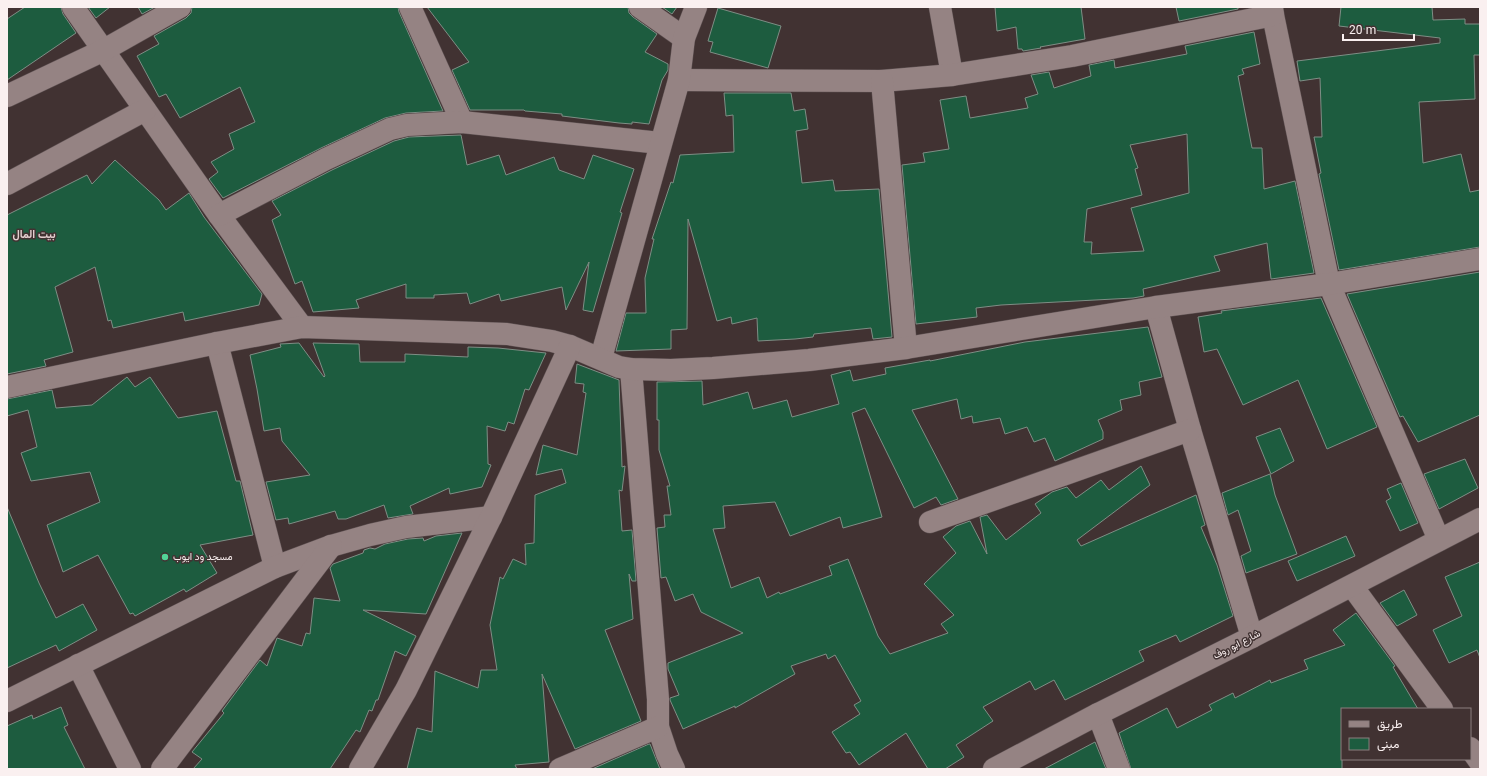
<svg xmlns="http://www.w3.org/2000/svg" width="1487" height="776" font-family="Georgia,Vazirmatn,serif">
  <style>
    .building { fill: #1d5c3f; stroke: #7e8e85; fill-rule: evenodd }
    .lines { fill: none; stroke-linecap: round; stroke-linejoin: round }
    .minor-casing { stroke: #5e5152; stroke-width: 23 }
    .minor { stroke: #958383; stroke-width: 22 }
    .poi-dot { fill: #52d397; stroke: #413232; stroke-width: 1.5 }
    .labels { text-anchor: middle; dominant-baseline: central; stroke-width: 3; stroke-linejoin: round; paint-order: stroke }
    .poi-label { font-size: 10px; fill: #faf0f0; stroke: #413232; text-anchor: start }
    .street-label { font-size: 10px; fill: #faf0f0; stroke: #413232 }
    .neighbourhood-label { font-size: 11px; font-weight: bold; fill: #e2cece; stroke: #413232 }
  </style>
  <rect width="100%" height="100%" fill="#413232"/>
  <g class="building">
    <path d="M25,7H61L63,14L76,33L7,80V19Z"/>
    <path d="M88,7H110L96,18Z"/>
    <path d="M138,7H155L142,14Z"/>
    <path d="M192,7H398L399,12L443,111L406,113L385,118L321,148L223,198L209,179L218,172L211,162L234,149L229,134L255,122L240,87L180,118L166,94L159,97L137,56L159,44L154,36L186,18L191,13Z"/>
    <path d="M427,7H628L629,13L633,17L657,34L645,52L668,64V70L662,80L649,124L632,122V124L619,123L562,116V114L525,111L524,110H470L452,70L469,62Z"/>
    <path d="M662,7H677L672,14Z"/>
    <path d="M995,7H1081L1085,39L1040,47L1041,48L1023,51L1022,49H1018L1016,27L997,31Z"/>
    <path d="M1176,7H1238V9L1179,21Z"/>
    <path d="M1341,7H1432L1433,20L1465,19V24H1480V55H1474L1475,99L1419,102L1423,163L1461,154L1470,192L1480,190V247L1339,270L1319,174L1321,173L1314,137H1322L1320,78L1300,81L1297,61L1440,43V38L1339,26Z"/>
    <path d="M718,8L781,26L768,68L710,52L713,42L708,41Z"/>
    <path d="M1254,32L1260,64L1242,69L1244,74L1238,76L1252,148H1262L1264,189L1295,181L1314,273L1271,279L1267,243L1214,256L1220,271L1143,289L1144,296L1133,298L1001,305L976,308L977,317L916,324L902,165L925,162L923,153L949,149L940,100L966,96L970,118L1028,108L1025,98L1038,94L1031,75L1049,72L1054,88L1091,76L1089,65L1114,60L1115,68L1187,54L1185,46ZM1187,134L1189,193L1131,208L1144,251L1091,254L1092,242H1084L1087,209L1142,195L1135,169L1138,168L1130,145Z"/>
    <path d="M724,93H791L794,111L805,109L808,129L796,131L802,183L833,180L835,191L879,189L892,337L873,339L871,328L814,334L813,337L795,339L758,341L757,318L732,324L731,317L717,321L688,219L687,329L671,330V349L616,351L626,313H646L645,278L654,239H652L671,182L673,183L680,155L734,152L733,115L726,116Z"/>
    <path d="M461,135L467,165L499,155L506,175L554,157L559,170L584,179L593,155L634,169L620,212L622,213L593,312L583,310L589,262L566,310L562,287L501,301L499,294L470,304L467,293L434,295V298H406V284L356,300L359,308L313,312L302,281L295,284L272,220L281,215L272,201L332,170L394,141L409,137Z"/>
    <path d="M115,160L159,200L166,210L189,193L204,217L262,294L259,305L185,321L183,312L113,328L111,320L108,321L95,267L55,287L73,352L44,360L46,366L7,374V215L87,175L92,184Z"/>
    <path d="M1480,272V415L1418,442L1403,416L1400,417L1347,294Z"/>
    <path d="M1321,298L1377,427L1327,449L1298,380L1243,405L1217,349L1204,352L1198,317L1222,313L1221,311Z"/>
    <path d="M1148,327L1162,377L1139,382L1141,395L1120,400L1122,410L1098,420L1103,432V439L1055,461L1045,438L1034,442L1027,427L1005,434L1000,418L973,423L972,416L961,419L957,399L912,410L958,499L941,505L936,497L914,508L865,408L852,413L882,517L843,528L840,517L790,536L775,502L723,506L725,528L713,529L731,588L759,577L767,598L779,592L780,594L832,575L829,566L848,559L878,636L890,654L948,633L941,624L954,615L924,584L956,553L943,537L956,526L970,521L987,554L980,517L987,515L1006,540L1041,513L1035,504L1052,492L1067,487L1076,498L1101,480L1109,490L1141,466L1150,485L1077,540L1081,546L1196,495L1205,525L1201,527L1217,565L1233,616L1180,642L1176,635L1139,651L1144,661L1065,700L1054,680L1035,690L1030,681L983,707L993,721L956,745L964,757L945,769H928L906,733L859,765L850,752L846,753L832,732L860,714L854,705L861,701L835,655L828,659L826,654L791,666L795,674L735,708V706L683,729L670,700V698L679,695L668,669V663L743,633L701,612L693,594L675,601L666,577L661,578L657,528L665,527L664,515H671L667,486H670L659,450V420H657V382L702,381L703,405L748,392L753,409L787,400L792,417L839,404L831,375L850,370L853,381L886,374L885,368L930,360V361L1025,342Z"/>
    <path d="M299,343L324,377L325,376L313,343L359,344L360,362H405V354L468,357V347L498,348L546,353L529,390L525,389L514,424L508,422L505,431L487,426L488,464L491,465L482,487L450,494L449,488L410,506L413,514L388,518L384,505L346,519H338L335,511L289,524L288,518L276,520L266,482L310,475L282,441L280,428L264,431L257,389L250,355L281,347L280,344Z"/>
    <path d="M577,364L619,380L622,467L625,466L622,491L619,490L622,531L632,530L636,581H632L629,574L633,619L605,630L641,721L575,749L542,674L549,762L515,765L517,769H407L417,728L432,732L435,671L478,688L481,670H497L490,625L500,577L503,579L513,559L526,565L525,544L534,543L535,495L566,483L562,469L536,475L543,445L577,455L586,393L583,392L584,384L575,383Z"/>
    <path d="M127,377L135,387L150,377L178,418L217,411L236,481H240L253,535L200,545L217,573L186,592L184,589L135,616L133,613L130,614L98,555L63,572L47,525L100,502L90,472L31,481L21,453L37,447L28,410L7,416V399L52,390L56,408L92,405Z"/>
    <path d="M1280,428L1294,461L1271,474L1256,437Z"/>
    <path d="M1465,459L1478,488L1439,509L1424,474Z"/>
    <path d="M1270,474L1275,495L1297,554L1246,573L1241,556L1251,551L1238,510L1228,515L1222,493Z"/>
    <path d="M1401,483L1418,523L1400,531L1386,501L1391,498L1387,489Z"/>
    <path d="M7,507L39,583L56,618L83,604L97,630L59,651L56,645L7,668Z"/>
    <path d="M462,533L426,614L363,610L416,636L406,656L395,651L378,700H376L372,711L369,710L360,732L356,730L330,769H193L202,759L192,752L224,713L222,711L260,660L267,666L277,638L302,646L306,633L310,634L314,598L340,601L330,568L333,564L363,553L364,550L370,548L375,549L385,544L408,539L423,538L424,541L436,536Z"/>
    <path d="M1346,536L1355,556L1297,581L1288,561Z"/>
    <path d="M1480,562V658L1477,650L1449,663L1433,630L1462,616L1445,577Z"/>
    <path d="M1404,590L1417,615L1397,626L1380,603Z"/>
    <path d="M1356,613L1395,666L1393,667L1418,709H1342V769H1131L1119,733L1167,708L1177,728L1212,710L1209,705L1233,693L1235,698L1270,680L1271,683L1308,669L1304,660L1345,645L1333,630Z"/>
    <path d="M61,707L68,725L64,727L85,769H7V726L32,715L33,719Z"/>
    <path d="M1095,742L1106,769H1044Z"/>
    <path d="M650,744L660,769H592L649,744Z"/>
  </g>
  <g class="lines">
    <defs>
      <g id="minor">
        <path d="M73,7L219,215L302,327"/>
        <path d="M410,7L462,122"/>
        <path d="M640,7L684,38"/>
        <path d="M940,7L952,75"/>
        <path d="M1273,15L1329,284L1439,540"/>
        <path d="M679,80L882,81L952,75L1072,56L1273,15L1272,7"/>
        <path d="M882,81L906,348"/>
        <path d="M7,96L104,50L180,7"/>
        <path d="M7,184L145,110"/>
        <path d="M219,215L326,159L390,129L407,125L462,122L660,143"/>
        <path d="M1156,307L1190,430L1252,637"/>
        <path d="M217,343L275,567"/>
        <path d="M601,358L679,80L684,38L696,7"/>
        <path d="M631,369L658,699V727L667,754L674,769"/>
        <path d="M7,387L217,343L302,327L507,334L552,341L570,346L619,367L631,369L671,370L713,368L809,360L906,348L1156,307L1329,284L1480,259"/>
        <path d="M930,522L1190,430"/>
        <path d="M1352,586L1442,709"/>
        <path d="M78,665L130,769"/>
        <path d="M7,701L275,567L331,546L370,535L406,527L491,517"/>
        <path d="M1098,714L1119,769"/>
        <path d="M1470,748L1480,762"/>
        <path d="M162,769L331,546"/>
        <path d="M360,769L406,690L491,517L570,346"/>
        <path d="M560,769L658,727"/>
        <path d="M994,769L1098,714L1252,637L1480,519"/>
      </g>
    </defs>
    <use href="#minor" class="minor-casing"/>
    <use href="#minor" class="minor"/>
  </g>
  <circle class="poi-dot" cx="165" cy="557" r="4"/>
  <g class="labels">
    <g class="poi-label">
      <text x="173" y="557">مسجد ود ايوب</text>
    </g>
    <g class="street-label">
      <text transform="translate(1237 645) rotate(-27)">شارع ابو روف</text>
    </g>
    <g class="neighbourhood-label">
      <text x="34" y="235">بيت المال</text>
    </g>
  </g>
  <rect width="1487" height="776" fill="none" stroke="#faf0f0" stroke-width="16"/>
  <rect x="1341" y="708" width="130" height="52" fill="#413232" stroke="#8b7e7e"/>
  <rect x="1349" y="721" width="20" height="6" fill="#958383" stroke="#8b7e7e"/>
  <text x="1377" y="728" font-size="12" fill="#faf0f0">طريق</text>
  <rect x="1349" y="738" width="20" height="12" fill="#1d5c3f" stroke="#8b7e7e"/>
  <text x="1377" y="748" font-size="12" fill="#faf0f0">مبنى</text>
  <path d="M1343 34v6h71v-6" fill="none" stroke="#faf0f0" stroke-width="2"/>
  <text x="1349" y="34" font-size="12" fill="#faf0f0" stroke="#413232" stroke-width="3" paint-order="stroke">20 m</text>
</svg>
